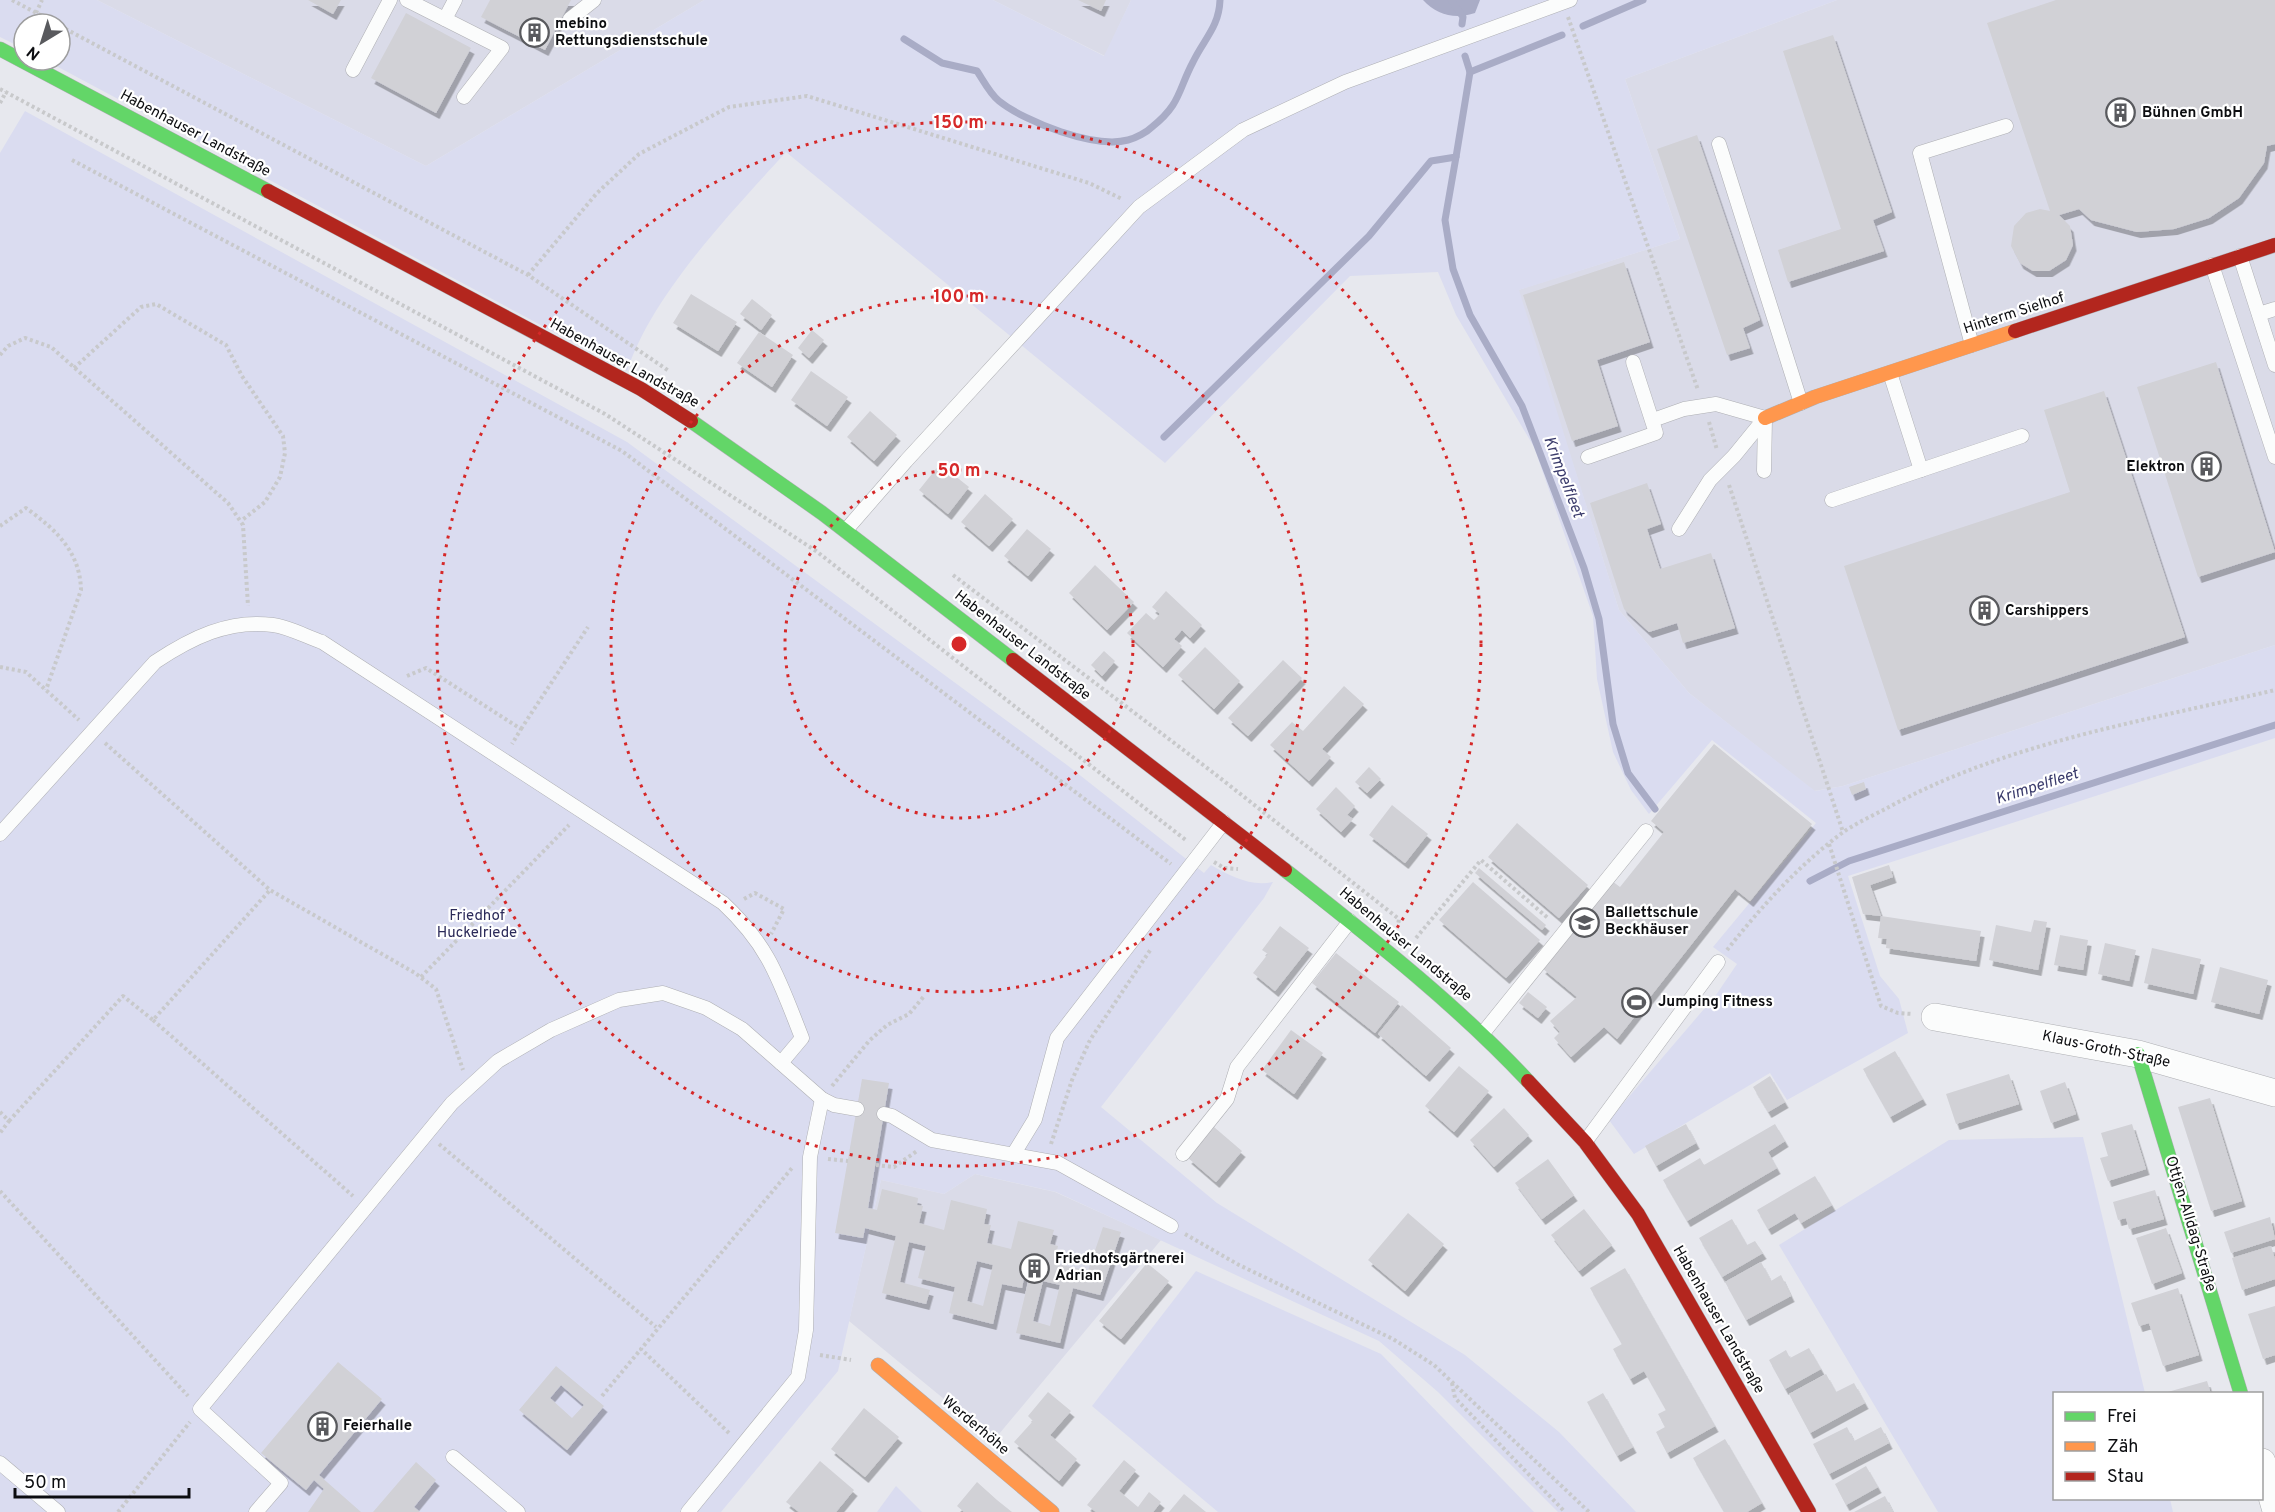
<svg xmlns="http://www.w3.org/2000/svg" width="2275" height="1512" font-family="Overpass,sans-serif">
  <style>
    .built { fill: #dadbe8 }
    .green { fill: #dadcf0 }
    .water { fill: #a9acc6 }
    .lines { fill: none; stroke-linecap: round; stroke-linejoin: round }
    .stream { stroke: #a9acc6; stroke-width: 7 }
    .building { fill: #d1d1d6; fill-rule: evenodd; filter: url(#shadow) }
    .lane-casing { stroke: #aeafb3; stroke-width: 15 }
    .street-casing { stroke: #aeafb3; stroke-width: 28 }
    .fast-casing { stroke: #aeafb3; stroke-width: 15 }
    .slow-casing { stroke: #aeafb3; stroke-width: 15 }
    .jam-casing { stroke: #aeafb3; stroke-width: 15 }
    .path { stroke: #c8c9cb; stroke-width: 4; stroke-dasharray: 3 3; stroke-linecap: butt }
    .lane { stroke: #fbfcfc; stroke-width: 14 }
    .street { stroke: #fbfcfc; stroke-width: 27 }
    .fast { stroke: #63d668; stroke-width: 14 }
    .slow { stroke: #ff974d; stroke-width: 14 }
    .jam { stroke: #b3261e; stroke-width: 14 }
    .ring { fill: none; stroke: #d62828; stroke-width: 3; stroke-dasharray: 3 6 }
    .labels { text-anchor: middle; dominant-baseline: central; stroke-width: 4.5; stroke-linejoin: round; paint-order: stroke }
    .poi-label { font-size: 15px; font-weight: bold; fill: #0c0d10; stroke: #fff; text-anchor: start }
    .street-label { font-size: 15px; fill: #0c0d10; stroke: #fff }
    .park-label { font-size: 15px; fill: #2b2a59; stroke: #fff }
    .water-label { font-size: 16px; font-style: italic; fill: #3b3c6c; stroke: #fff }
    .centre { fill: #d62828; stroke: #fff; stroke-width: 3 }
    .ring-label { font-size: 18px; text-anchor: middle; font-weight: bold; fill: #d62828; stroke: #fff; stroke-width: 4.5; stroke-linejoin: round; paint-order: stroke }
  </style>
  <defs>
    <filter id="shadow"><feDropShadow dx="3.5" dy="6" stdDeviation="0" flood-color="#0004"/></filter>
  </defs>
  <rect width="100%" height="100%" fill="#e7e8ee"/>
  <g class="built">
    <path d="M97,0H704L426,166Z"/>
    <path d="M993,0H1131L1105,56Z"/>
    <path d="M1837,0H2275V645L1843,786L1814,791L1689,693L1619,610L1518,290L1680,239L1625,79Z"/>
    <path d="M975,1174L1055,1192L1161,1240L994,1440L849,1321L881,1180L944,1194Z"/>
  </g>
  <g class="green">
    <path d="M0,0H97L426,166L704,0H993L1104,56L1131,0H1837L1625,79L1680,239L1519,290L1619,610L1689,693L1815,791L1843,786L2275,645V738L1848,876L1880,976L1899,999L1908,1033L1787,1100L1770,1073L1634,1154L1609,1120L1716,995L1737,964L1713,947L1816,823L1712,740L1649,814L1631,790L1613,752L1597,679L1593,616L1534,447L1456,315L1438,272L1350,276L1165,463L786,152C731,213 653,293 627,371L45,60H60V24H24V49L0,37Z"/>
    <path d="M25,111L627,442L1067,765L1204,873L1211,865C1230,876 1251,887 1273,882L1264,898L1101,1107L1217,1203L1465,1355L1559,1432L1636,1512H1558L1438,1392L1379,1341L1056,1192L975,1174L944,1194L881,1180L838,1371L721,1512H0V153Z"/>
    <path d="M2083,1137L2145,1393L2054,1394V1498L2170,1499L2173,1512H1938L1779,1245L1949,1140Z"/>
    <path d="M1196,1271L1381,1354L1534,1512H1218L1092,1406Z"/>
    <path d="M896,1486L922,1512H877Z"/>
  </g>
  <path class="water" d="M1423,0H1480L1475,13C1455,20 1437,15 1423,0Z"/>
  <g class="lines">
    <g class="stream">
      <path d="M1451,0L1463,17L1462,24"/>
      <path d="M1583,26L1643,0"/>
      <path d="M904,39L942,63L977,71C983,80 990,94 999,101C1025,122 1095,149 1128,140C1136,138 1147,132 1152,127C1181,104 1178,90 1193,62C1204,39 1219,27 1220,0"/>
      <path d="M1470,72L1562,35"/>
      <path d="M1456,157L1445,220L1453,269L1470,315L1522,406L1584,568L1599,619L1613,724L1628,773L1655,809"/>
      <path d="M1164,437L1369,236L1431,161L1456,157L1470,72L1465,56"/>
      <path d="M1810,881L1849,861L2275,725"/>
    </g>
  </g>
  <g class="building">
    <path d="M308,0H341L333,14Z"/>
    <path d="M490,0H571L545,50L481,17Z"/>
    <path d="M1078,0H1106L1101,11Z"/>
    <path d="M2056,0H2275V144L2267,146L2264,163L2239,198L2209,218L2174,229L2137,232L2091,220L2079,209L2059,215L2070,226L2073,245L2066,260L2049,271H2033L2020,263L2011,246L2014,226L2026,213L2040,209L2050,211L1987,23Z"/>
    <path d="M406,13L471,48L436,113L371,78Z"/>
    <path d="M1833,35L1892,212L1873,220L1884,251L1788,282L1778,250L1841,229L1783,51Z"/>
    <path d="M1697,135L1760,320L1743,328L1750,348L1727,355L1657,149Z"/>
    <path d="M1624,262L1650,342L1597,360L1618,426L1572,441L1523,295Z"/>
    <path d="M691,294L737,322L718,351L673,323Z"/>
    <path d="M752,299L772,315L761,330L740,314Z"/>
    <path d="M812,330L824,340L809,358L798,348Z"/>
    <path d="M759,332L793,355L772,387L737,363Z"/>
    <path d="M2216,362L2275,552L2198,577L2137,387Z"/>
    <path d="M811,371L848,397L827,426L791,400Z"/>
    <path d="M2104,391L2185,637L1898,730L1844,566L2070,492L2044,410Z"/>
    <path d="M870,411L897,435L874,461L847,437Z"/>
    <path d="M940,464L969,487L948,514L919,490Z"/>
    <path d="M1647,483L1661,524L1647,529L1660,569L1711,553L1735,628L1683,643L1677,623L1649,632L1624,609L1590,503Z"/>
    <path d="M985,494L1013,519L989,546L961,522Z"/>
    <path d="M1027,529L1051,549L1028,576L1004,556Z"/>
    <path d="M1095,565L1134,602L1107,630L1069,593Z"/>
    <path d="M1166,591L1202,625L1190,638L1182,630L1174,639L1182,646L1163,667L1127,633L1146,613L1154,620L1160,614L1152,607Z"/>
    <path d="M1205,647L1240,681L1214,709L1178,675Z"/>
    <path d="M1104,651L1115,661L1102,676L1091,665Z"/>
    <path d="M1283,660L1302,678L1248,736L1228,718Z"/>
    <path d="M1344,686L1364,704L1322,749L1331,757L1309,781L1270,745L1292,722L1303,731Z"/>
    <path d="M1714,744L1812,824L1750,901L1735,889L1617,1039L1604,1027L1571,1057L1554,1038L1560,1032L1550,1021L1577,997L1542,968L1612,881L1620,887L1664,832L1651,821Z"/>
    <path d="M1369,767L1381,779L1367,793L1355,782Z"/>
    <path d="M1864,782L1866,789L1852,795L1849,787Z"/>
    <path d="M1336,787L1355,806L1347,815L1353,819L1341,832L1316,809Z"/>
    <path d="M1392,805L1428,834L1405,863L1369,835Z"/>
    <path d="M1517,823L1588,885L1559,918L1488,857Z"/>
    <path d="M1889,865L1893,877L1870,885L1881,916L1863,914L1852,877Z"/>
    <path d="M1479,868L1546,925L1542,930L1475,873Z"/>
    <path d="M1473,882L1540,940L1506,978L1439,920Z"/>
    <path d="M1881,916L1981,931L1976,961L1886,948L1887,939L1878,938Z"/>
    <path d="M2034,920L2047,922L2038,970L1989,960L1996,925L2031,932Z"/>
    <path d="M1280,926L1309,948L1275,991L1253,973L1268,954L1262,950Z"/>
    <path d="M2060,935L2088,940L2083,970L2054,965Z"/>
    <path d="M2105,943L2136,950L2129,981L2098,974Z"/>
    <path d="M2152,948L2201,959L2193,994L2144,983Z"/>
    <path d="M1336,953L1399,1002L1375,1033L1312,983Z"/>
    <path d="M2220,967L2268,980L2259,1014L2211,1002Z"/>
    <path d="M1528,992L1547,1007L1538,1018L1519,1003Z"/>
    <path d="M1402,1005L1451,1048L1426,1076L1378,1034Z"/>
    <path d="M1291,1030L1323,1053L1294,1094L1262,1070Z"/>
    <path d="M1895,1051L1923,1099L1890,1117L1863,1069Z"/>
    <path d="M1459,1066L1489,1091L1454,1132L1425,1106Z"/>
    <path d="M2009,1074L2019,1104L1956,1124L1946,1094Z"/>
    <path d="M1770,1076L1785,1102L1768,1112L1753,1087Z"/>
    <path d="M862,1079L889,1083L868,1208L877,1210L882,1189L918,1198L917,1205L923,1206L919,1223L944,1230L951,1200L987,1209L984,1224L991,1225L987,1243L1011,1249L1018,1221L1054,1230L1050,1244L1058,1246L1054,1263L1088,1271L1103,1227L1121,1232L1100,1295L1073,1288L1060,1343L1016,1333L1030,1274L1025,1273L1022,1288L1002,1284L993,1324L949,1313L955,1287L918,1278L926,1246L909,1242L900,1282L930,1290L926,1304L882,1293L896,1236L865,1228L863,1238L835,1233ZM977,1261L993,1265L983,1306L967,1301ZM1043,1281L1060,1285L1050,1326L1033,1321Z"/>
    <path d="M2065,1082L2076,1114L2051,1123L2040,1091Z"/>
    <path d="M2210,1098L2242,1201L2211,1211L2178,1107Z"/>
    <path d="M1504,1108L1529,1135L1494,1167L1470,1140Z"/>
    <path d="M1686,1124L1696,1143L1656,1166L1645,1146Z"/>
    <path d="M1775,1124L1785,1141L1768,1152L1777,1168L1687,1221L1663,1180L1700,1158L1704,1165Z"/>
    <path d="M2132,1124L2146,1169L2108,1181L2100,1158L2108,1156L2101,1133Z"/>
    <path d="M1214,1127L1242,1151L1216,1182L1188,1158Z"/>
    <path d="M1548,1159L1574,1195L1542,1219L1515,1183Z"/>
    <path d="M1815,1176L1832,1205L1801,1223L1795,1213L1768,1229L1757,1210Z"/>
    <path d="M2155,1190L2164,1219L2129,1229L2126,1218L2118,1220L2113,1202Z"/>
    <path d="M1584,1209L1612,1245L1579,1271L1551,1235Z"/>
    <path d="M1408,1213L1444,1244L1405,1291L1368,1260Z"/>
    <path d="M2270,1217L2275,1239L2231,1253L2224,1232Z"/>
    <path d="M1732,1219L1747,1245L1755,1241L1763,1253L1722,1277L1699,1238Z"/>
    <path d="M2166,1228L2182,1273L2152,1284L2136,1238Z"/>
    <path d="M2271,1246L2275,1259V1279L2242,1290L2232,1258Z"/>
    <path d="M1761,1262L1771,1281L1781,1275L1791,1296L1746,1320L1725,1282Z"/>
    <path d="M1147,1263L1169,1281L1121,1339L1099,1321Z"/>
    <path d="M1625,1268L1715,1426L1667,1453L1656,1432L1665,1427L1658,1414L1666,1410L1644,1371L1630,1379L1613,1349L1622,1344L1590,1288Z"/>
    <path d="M2178,1288L2199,1355L2163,1366L2149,1323L2139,1326L2131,1303Z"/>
    <path d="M2275,1306V1355L2263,1359L2248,1314Z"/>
    <path d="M1809,1348L1821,1369L1785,1389L1769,1360L1786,1350L1790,1358Z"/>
    <path d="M338,1362L382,1399L319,1475L361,1512H308L324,1489L314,1480L306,1490L261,1453Z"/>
    <path d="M556,1366L604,1406L567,1450L519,1410ZM561,1385L584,1405L572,1418L550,1398Z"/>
    <path d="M1826,1374L1836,1392L1854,1383L1865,1403L1810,1433L1789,1394Z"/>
    <path d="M2207,1381L2211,1394H2164V1393Z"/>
    <path d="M1048,1392L1071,1411L1050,1435L1077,1459L1059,1481L1014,1442L1033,1421L1028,1416Z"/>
    <path d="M1603,1393L1633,1447L1617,1456L1587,1402Z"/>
    <path d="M864,1408L899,1437L865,1477L831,1449Z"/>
    <path d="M1847,1427L1854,1441L1881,1427L1889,1443L1829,1474L1813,1444Z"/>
    <path d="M1725,1439L1762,1503L1747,1512H1724L1693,1458Z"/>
    <path d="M1124,1460L1136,1470L1119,1491L1138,1507L1149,1492L1161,1502L1153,1512H1096L1087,1505Z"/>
    <path d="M820,1461L854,1490L836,1512H799L786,1502Z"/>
    <path d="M416,1462L436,1480L414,1507L420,1512H373Z"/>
    <path d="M1866,1466L1878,1487L1846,1505L1835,1484Z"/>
    <path d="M977,1482L997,1500L1012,1512H964L957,1506Z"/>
    <path d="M1184,1494L1206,1512H1169Z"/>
    <path d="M1885,1496L1893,1512H1854Z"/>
  </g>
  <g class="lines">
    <defs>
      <g id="lane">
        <path d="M407,0L502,48L464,97"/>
        <path d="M445,19L455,0"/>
        <path d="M570,19L594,0"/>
        <path d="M353,70L390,0"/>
        <path d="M1719,144L1801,403"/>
        <path d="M2240,256L2275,365"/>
        <path d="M2212,265L2275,457"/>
        <path d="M2259,314L2275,309"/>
        <path d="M1972,345L1920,153L2006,126"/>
        <path d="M1890,373L1921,470"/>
        <path d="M1653,420L1684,409L1716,404L1765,418"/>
        <path d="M1588,457L1656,433L1633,362"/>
        <path d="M1764,471L1765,418"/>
        <path d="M1832,500L2022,436"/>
        <path d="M1679,529L1710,480L1734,456L1765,418"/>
        <path d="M846,530L906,461L1139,207L1243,130L1345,82L1570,0"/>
        <path d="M0,834L155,662C191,638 229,619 273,625C289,627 307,637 322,642L723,903C770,947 779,980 802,1038L781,1063"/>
        <path d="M1483,1033L1646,831"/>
        <path d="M884,1114L892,1116L932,1140L1058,1163L1171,1226"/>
        <path d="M1585,1142L1718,962"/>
        <path d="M1183,1154L1227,1099L1237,1067L1350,921"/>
        <path d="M1013,1155L1035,1119L1057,1038L1224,822"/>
        <path d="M453,1457L518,1512"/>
        <path d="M0,1463L58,1512"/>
        <path d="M256,1512L281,1483L200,1409L452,1103L498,1061L551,1030L619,1000L663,993L706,1008L742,1029L822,1099L834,1105L857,1109"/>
        <path d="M688,1512L798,1377L806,1330L810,1157L822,1099"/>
      </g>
      <g id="street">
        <path d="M1935,1017L2138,1054L2275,1093"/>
        <path d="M2262,1462L2275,1507"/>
      </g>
      <g id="fast">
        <path d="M0,49L268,191"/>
        <path d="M691,421L822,513L1013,660"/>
        <path d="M1285,870C1370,937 1455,1003 1528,1081"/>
        <path d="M2138,1054L2241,1394"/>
      </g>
      <g id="slow">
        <path d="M1765,418L1815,397L2015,331"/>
        <path d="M878,1365L1052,1512"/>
      </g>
      <g id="jam">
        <path d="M268,191L641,389L691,421"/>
        <path d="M2015,331L2275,245"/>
        <path d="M1013,660L1285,870"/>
        <path d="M1528,1081L1585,1142L1638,1214L1809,1512"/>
      </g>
    </defs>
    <use href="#lane" class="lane-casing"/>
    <use href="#street" class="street-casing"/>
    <use href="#fast" class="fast-casing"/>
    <use href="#slow" class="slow-casing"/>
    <use href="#jam" class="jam-casing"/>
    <g class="path">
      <path d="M12,0L57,24"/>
      <path d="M36,13L42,0"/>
      <path d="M1568,17L1698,390"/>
      <path d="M60,26L528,275L669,371"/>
      <path d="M0,89L605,414L816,551L1187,841"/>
      <path d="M0,103L6,92"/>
      <path d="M72,160L622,451L1171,864"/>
      <path d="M528,275L597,193L639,154L729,107L807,96L1089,183L1122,199"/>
      <path d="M0,355L8,346L25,338L51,347L228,503L243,525L248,606"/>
      <path d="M74,368L141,307L156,304L226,345L242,376L283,436L285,453L280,477L265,502L241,521"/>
      <path d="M1709,422L1717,450"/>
      <path d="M1729,485L1843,832"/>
      <path d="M0,526L26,508C55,529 80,551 81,590L46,690"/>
      <path d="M953,575L1215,774L1399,919L1398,925"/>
      <path d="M0,667L26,672L79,720"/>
      <path d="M407,676L426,668L521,729L512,744"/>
      <path d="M521,729L588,627"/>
      <path d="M105,743L270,890L415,973L436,989L463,1070"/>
      <path d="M1829,844L1881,1006L1898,1013L1913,1014"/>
      <path d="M1214,862L1224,868L1238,869"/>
      <path d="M744,899L755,893L784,909L771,934"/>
      <path d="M1416,938L1481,860L1549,919"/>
      <path d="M1727,950C1761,907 1798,866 1842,833C1856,823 1874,815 1889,807C2008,742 2145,721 2275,690"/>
      <path d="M421,977L569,825"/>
      <path d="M153,1020L353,1196"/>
      <path d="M832,1086L869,1041L887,1025L909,1014L925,995"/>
      <path d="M0,1112L9,1121L0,1133"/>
      <path d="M9,1121L123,996L153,1020L270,890"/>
      <path d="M439,1144L656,1327"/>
      <path d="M1051,1144L1072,1080L1090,1040L1151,949"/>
      <path d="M828,1159L848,1161"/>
      <path d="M876,1165L894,1167L917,1151"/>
      <path d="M0,1191L188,1396"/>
      <path d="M1185,1234L1239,1265L1393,1339L1434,1365L1589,1512"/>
      <path d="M820,1355L851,1360"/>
      <path d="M1452,1383L1455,1398L1565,1512"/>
      <path d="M602,1396L641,1349"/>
      <path d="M729,1433L641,1349L792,1168"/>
      <path d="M118,1512L190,1422"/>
    </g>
    <use href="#lane" class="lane"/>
    <use href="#street" class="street"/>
    <use href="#fast" class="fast"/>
    <use href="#slow" class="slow"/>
    <use href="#jam" class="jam"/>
  </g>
  <g class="ring">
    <circle cx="959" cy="644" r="174"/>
    <circle cx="959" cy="644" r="348"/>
    <circle cx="959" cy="644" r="522"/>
  </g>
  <defs>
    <symbol id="building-ring" viewBox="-11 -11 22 22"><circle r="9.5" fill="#fff" stroke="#595a5e" stroke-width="1.5"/><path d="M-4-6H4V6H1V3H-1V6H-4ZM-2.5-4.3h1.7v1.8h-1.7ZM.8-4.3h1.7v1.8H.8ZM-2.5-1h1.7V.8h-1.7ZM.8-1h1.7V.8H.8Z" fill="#595a5e"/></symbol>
    <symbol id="school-ring" viewBox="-11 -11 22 22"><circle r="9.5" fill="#fff" stroke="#595a5e" stroke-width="1.5"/><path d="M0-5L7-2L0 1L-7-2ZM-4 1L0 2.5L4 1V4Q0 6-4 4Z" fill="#595a5e"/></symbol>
    <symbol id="stadium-ring" viewBox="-11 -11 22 22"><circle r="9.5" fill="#fff" stroke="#595a5e" stroke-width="1.5"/><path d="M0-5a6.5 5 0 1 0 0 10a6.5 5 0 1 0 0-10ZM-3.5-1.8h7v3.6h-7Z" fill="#595a5e"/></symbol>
  </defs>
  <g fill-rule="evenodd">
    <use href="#building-ring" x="518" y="16" width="33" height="33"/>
    <use href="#building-ring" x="2104" y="96" width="33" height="33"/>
    <use href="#building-ring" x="2190" y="450" width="33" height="33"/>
    <use href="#building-ring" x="1968" y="594" width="33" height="33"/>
    <use href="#school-ring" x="1568" y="906" width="33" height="33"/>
    <use href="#stadium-ring" x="1620" y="986" width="33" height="33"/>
    <use href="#building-ring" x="1018" y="1252" width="33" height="33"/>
    <use href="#building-ring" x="306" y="1410" width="33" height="33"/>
  </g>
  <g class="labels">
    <g class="poi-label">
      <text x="555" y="24">mebino<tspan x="555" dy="17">Rettungsdienstschule</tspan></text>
      <text x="2142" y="113">Bühnen GmbH</text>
      <text x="2185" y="467" text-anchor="end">Elektron</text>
      <text x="2005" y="611">Carshippers</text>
      <text x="1605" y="913">Ballettschule<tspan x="1605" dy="17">Beckhäuser</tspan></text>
      <text x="1658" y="1002">Jumping Fitness</text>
      <text x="1055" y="1259">Friedhofsgärtnerei<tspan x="1055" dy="17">Adrian</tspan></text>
      <text x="343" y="1426">Feierhalle</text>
    </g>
    <g class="street-label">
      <text transform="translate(195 134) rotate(28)">Habenhauser Landstraße</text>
      <text transform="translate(2014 314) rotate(-18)">Hinterm Sielhof</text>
      <text transform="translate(624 364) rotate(29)">Habenhauser Landstraße</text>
      <text transform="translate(1022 646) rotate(38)">Habenhauser Landstraße</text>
      <text transform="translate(1405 945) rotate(40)">Habenhauser Landstraße</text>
      <text transform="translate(2106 1050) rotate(12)">Klaus-Groth-Straße</text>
      <text transform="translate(2190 1224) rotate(73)">Ottjen-Alldag-Straße</text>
      <text transform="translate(1718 1320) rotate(60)">Habenhauser Landstraße</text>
      <text transform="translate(975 1426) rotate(40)">Werderhöhe</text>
    </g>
    <g class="park-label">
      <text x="477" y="916">Friedhof<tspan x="477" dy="17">Huckelriede</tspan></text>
    </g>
    <g class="water-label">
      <text transform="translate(1563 477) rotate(69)">Krimpelfleet</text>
      <text transform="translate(2037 787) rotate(-18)">Krimpelfleet</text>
    </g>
  </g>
  <circle cx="959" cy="644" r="9" class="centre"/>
  <g class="ring-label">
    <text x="959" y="128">150 m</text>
    <text x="959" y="302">100 m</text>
    <text x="959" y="476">50 m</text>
  </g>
  <rect x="2053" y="1392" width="210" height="108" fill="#ffffff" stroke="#9e9e9f" stroke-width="1.5"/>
  <rect x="2065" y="1412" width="30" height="9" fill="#63d668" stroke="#9e9e9f" stroke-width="1.5"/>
  <text x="2107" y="1422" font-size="18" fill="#0c0d10">Frei</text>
  <rect x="2065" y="1442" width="30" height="9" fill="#ff974d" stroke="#9e9e9f" stroke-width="1.5"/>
  <text x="2107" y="1452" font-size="18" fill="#0c0d10">Zäh</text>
  <rect x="2065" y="1472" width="30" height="9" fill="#b3261e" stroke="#9e9e9f" stroke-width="1.5"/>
  <text x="2107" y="1482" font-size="18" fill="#0c0d10">Stau</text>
  <g transform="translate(42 42) rotate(218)"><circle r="28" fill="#ffffff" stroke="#9e9e9f" stroke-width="1.5"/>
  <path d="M0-4.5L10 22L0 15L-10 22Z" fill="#595a5e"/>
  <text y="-9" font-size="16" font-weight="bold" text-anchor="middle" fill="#0c0d10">N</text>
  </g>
  <path d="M15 1488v9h174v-9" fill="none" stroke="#0c0d10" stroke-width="3"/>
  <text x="24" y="1488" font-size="18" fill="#0c0d10" stroke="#ffffff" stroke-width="4.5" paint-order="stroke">50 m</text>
</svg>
